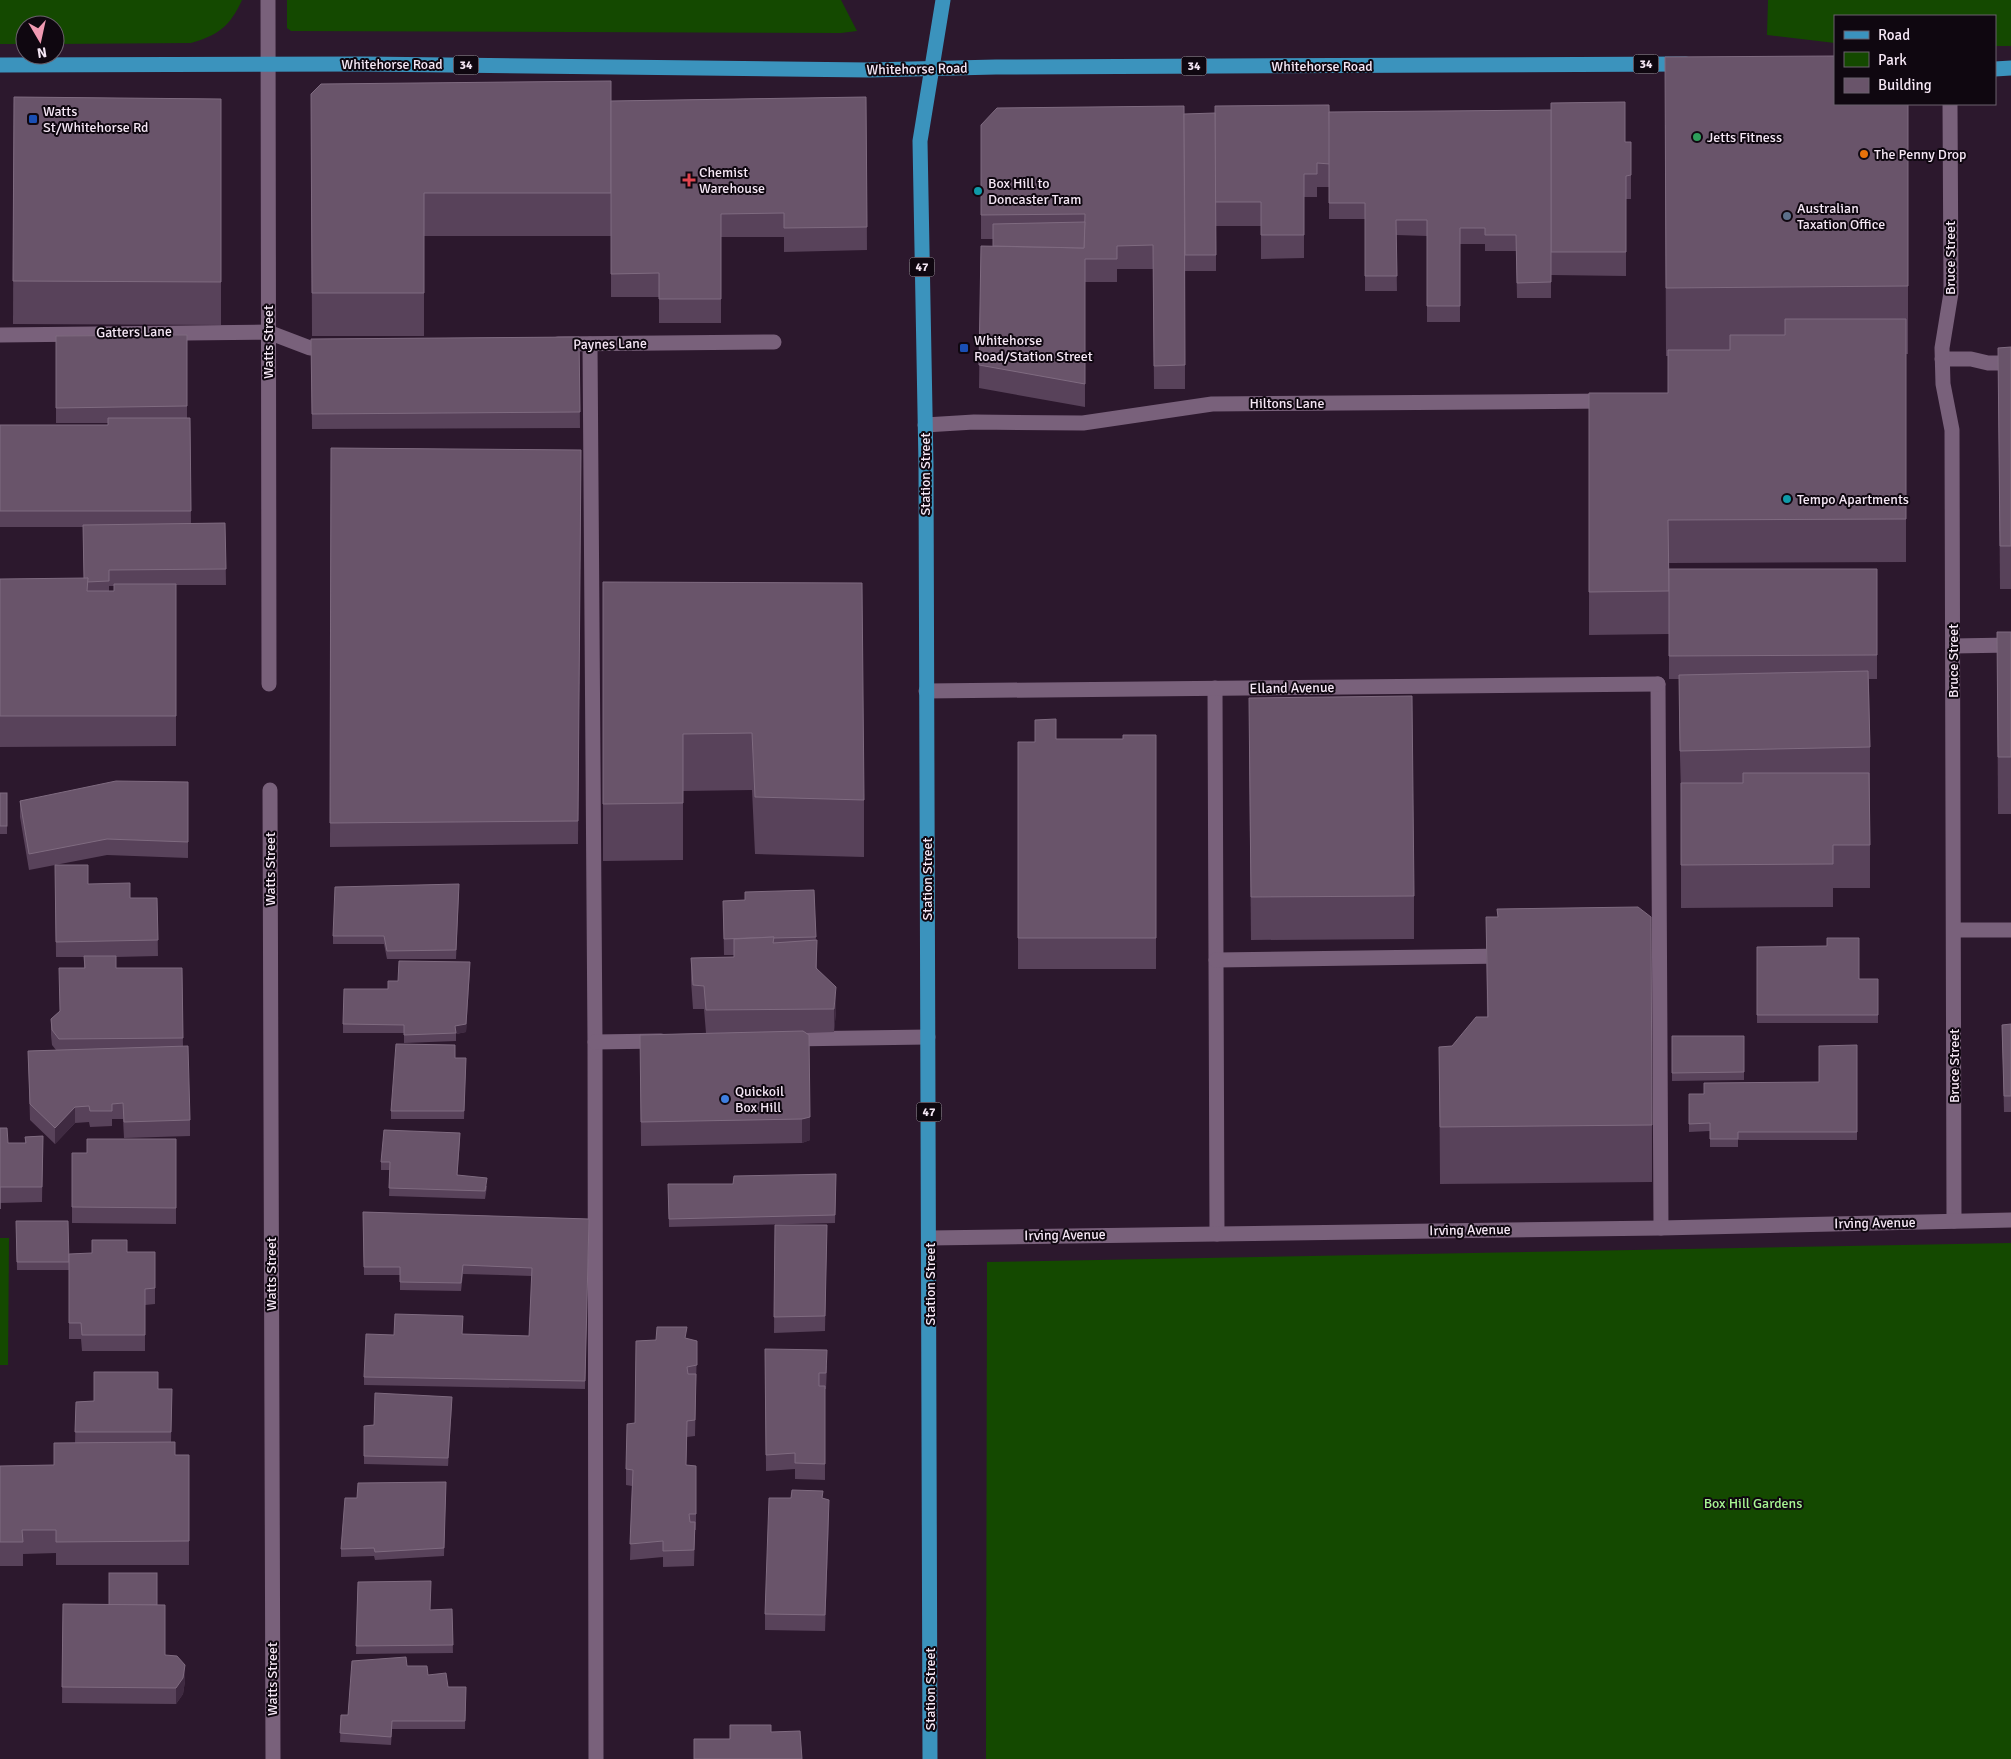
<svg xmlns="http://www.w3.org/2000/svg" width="2011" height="1759" font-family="Signika,sans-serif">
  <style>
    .green { fill: #144900 }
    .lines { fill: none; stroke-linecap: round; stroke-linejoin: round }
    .lane { stroke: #79617b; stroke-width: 15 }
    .street { stroke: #79617b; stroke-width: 15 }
    .primary { stroke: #3b93bd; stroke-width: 15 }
    .wall { fill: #58425a; fill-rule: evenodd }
    .shaded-wall { fill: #3f2a41 }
    .building { fill: #69546a; stroke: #7f6b80 }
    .transit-dot { fill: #1a4fb4; stroke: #0f0710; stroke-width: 2 }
    .leisure-dot { fill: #2e9e5b; stroke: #0f0710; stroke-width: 2 }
    .food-dot { fill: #e8710a; stroke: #0f0710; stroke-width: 2 }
    .health-dot { fill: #e0444e; stroke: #0f0710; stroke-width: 2 }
    .culture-dot { fill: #0f9aa8; stroke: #0f0710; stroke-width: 2 }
    .service-dot { fill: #5c6f8a; stroke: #0f0710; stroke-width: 2 }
    .shop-dot { fill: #3f7fe0; stroke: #0f0710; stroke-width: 2 }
    .labels { text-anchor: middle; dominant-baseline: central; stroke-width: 4; stroke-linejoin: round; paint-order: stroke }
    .shield { fill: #0f0710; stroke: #b0a4b0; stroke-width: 1 }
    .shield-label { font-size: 12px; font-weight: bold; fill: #f5e7f5 }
    .street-label { font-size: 14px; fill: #f5e7f5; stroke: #0f0710 }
    .poi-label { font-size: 14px; fill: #f5e7f5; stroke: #0f0710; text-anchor: start }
    .park-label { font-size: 14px; fill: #a7f492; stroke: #0f0710 }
  </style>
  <rect width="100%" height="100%" fill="#2c182d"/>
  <g class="green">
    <path d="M0,0H242C230,26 219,35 191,43L55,44V25H25V44H0Z"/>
    <path d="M287,0H841L857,31L841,33L291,31L287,28Z"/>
    <path d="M1768,0H2011V46H1995V16H1835V43L1767,35Z"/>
    <path d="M0,1238H9L8,1365H0Z"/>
    <path d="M2011,1243V1759H986L987,1262Z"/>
  </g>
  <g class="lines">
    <g class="lane">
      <path d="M0,335L268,332L310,348H330"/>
      <path d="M558,344L774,342"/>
      <path d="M590,344L595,1042L596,1759"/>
      <path d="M1942,359H1971L1988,363H2011"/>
      <path d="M925,425L974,422L1083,423L1212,404L1609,401"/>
      <path d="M1658,684L1661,1228"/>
      <path d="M1215,688L1217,1234"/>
      <path d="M1955,930H2011"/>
      <path d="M1216,960L1506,956"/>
      <path d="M789,1039L928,1037"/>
      <path d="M595,1042L661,1041"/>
    </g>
    <g class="street">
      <path d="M268,0L269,684"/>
      <path d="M1950,104L1951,293L1942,348L1943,384L1952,430L1954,1221"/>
      <path d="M1953,646L2011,645"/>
      <path d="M926,691L1658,684"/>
      <path d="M270,790L273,1759"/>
      <path d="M930,1238L1661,1228L2011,1220"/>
    </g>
    <g class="primary">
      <path d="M0,65L365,64L869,70L996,67L1686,64"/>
      <path d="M1995,69L2011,68"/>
      <path d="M930,1759L926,465L920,141L943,0"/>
    </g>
  </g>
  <g class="wall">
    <path d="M311,94L611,101L866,97L867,250L784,252V237H721V323H659V297H611V211V236H424V336H312Z"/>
    <path d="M14,97L221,99V325L13,324Z"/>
    <path d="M1908,104V354H1906V562L1669,563V569H1877V679H1869L1870,747V888H1833V907L1681,908V794L1679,718V679H1669V634L1589,635V393H1668V356H1666L1665,125Z"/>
    <path d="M1329,112L1625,142L1631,175V199H1626V276L1551,275V298H1517L1516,251H1485V244H1460V322H1427V236L1396,235L1397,291H1365V219H1329V187H1317V197H1304V258L1261,259V226H1216V271H1185V389H1154L1153,269H1117V282H1085V407L979,388L981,246H993V239H981V125L1184,114Z"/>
    <path d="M187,335V418H190L191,523H225L226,585H176V746L0,747V579H84L83,527H0V425H108V423H56V336ZM109,586H114V591H109Z"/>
    <path d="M579,337L580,428L312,429L311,339Z"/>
    <path d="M2011,347V589H2000L1998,348Z"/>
    <path d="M331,448L581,450L578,844L330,847Z"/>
    <path d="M603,582L864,800V857L755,854L752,790L683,791V860L603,861Z"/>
    <path d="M1997,632H2011V814H1998Z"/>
    <path d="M1156,735V969H1018V742H1035L1056,739H1123Z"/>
    <path d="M1249,741L1414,896V939L1251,940Z"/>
    <path d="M188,782V858L107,855L29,870L20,817V801Z"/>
    <rect x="0" y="793" width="7" height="41"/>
    <path d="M55,865L88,884L130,898H157L158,956L116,957V968H182L183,1046L190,1120V1136L124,1138L123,1119H112V1126L90,1127L89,1122L75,1123L55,1144L30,1120L28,1051L56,1050L52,1045L51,1035V1019L60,1011L84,968V957H56Z"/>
    <path d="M814,890L817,968L836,1011L834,1032L806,1033L810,1140L802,1143L641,1146L640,1035L706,1033L704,1009H693L691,981V958L734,957V955H724L723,901L745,900Z"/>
    <path d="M459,892L456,959H387L384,944H333V936Z"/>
    <path d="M1486,917L1652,1125V1182L1440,1184L1439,1047L1452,1046L1487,1017Z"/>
    <path d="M1827,946L1859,979H1878V1023H1757V947Z"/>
    <path d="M470,970L466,1032L456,1034V1041L404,1043V1033H343V1024L398,981Z"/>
    <path d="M2011,1024V1112H2004L2002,1025Z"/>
    <path d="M1672,1036H1744V1080L1672,1081Z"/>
    <path d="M1857,1045V1140H1738V1147H1710V1131L1689,1132V1094H1704L1819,1082Z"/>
    <path d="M466,1058L464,1119H391V1111Z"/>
    <path d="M0,1128L8,1143H25V1137L43,1136L42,1202L0,1203V1225Z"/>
    <path d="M176,1139V1224L72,1223V1153H87Z"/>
    <path d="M460,1141L457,1175L487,1186L485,1199L389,1196L390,1170H381V1162Z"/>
    <path d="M836,1174L835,1223L669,1227L668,1184H733Z"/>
    <path d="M363,1212L589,1219L585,1389L364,1385V1377L394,1335L463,1324L462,1334L529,1336L532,1276L463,1274L461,1291L400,1290V1275H364Z"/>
    <path d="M16,1221L69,1259L127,1252H155V1304L145,1305V1351H82L81,1339H69V1270H17Z"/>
    <path d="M775,1225H827L825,1331L774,1333Z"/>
    <path d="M687,1339L697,1341L695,1436L687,1437L686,1465L696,1466V1530H695L694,1566L663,1567V1557L630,1560L632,1486L626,1485V1469Z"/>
    <path d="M765,1349L827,1366L826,1389H825V1480L795,1479V1469L766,1471Z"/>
    <path d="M158,1389H172L171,1442L175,1455H189V1565H56V1553L23,1554V1566H0V1466L54,1465L75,1443L76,1402L94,1401Z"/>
    <path d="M452,1405L448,1466L364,1464V1426L374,1425Z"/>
    <path d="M446,1482L444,1556L375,1560L374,1556L341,1557V1549L357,1498Z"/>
    <path d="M823,1498L829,1516L825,1631L765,1630V1614Z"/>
    <path d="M358,1582L430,1610L452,1609L453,1653L356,1654Z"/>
    <path d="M63,1604L157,1605L165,1655L185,1681L183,1694L176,1704L62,1703Z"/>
    <path d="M407,1666L428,1675L448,1687H466L465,1729H392L391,1745L340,1742L341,1715H348Z"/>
  </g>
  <g class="shaded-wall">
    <path d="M470,962L466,1032L456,1034L455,1026Z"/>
    <path d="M836,987V1011L834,1032V1009Z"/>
    <path d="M75,1107V1123L55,1144V1128Z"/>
    <path d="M810,1117V1140L802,1143V1119Z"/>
    <path d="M460,1133V1141L457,1183V1175Z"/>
    <path d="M452,1397V1405L448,1466V1458Z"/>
    <path d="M829,1500V1516L825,1631V1615Z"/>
    <path d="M185,1665V1681L183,1694L176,1704V1688Z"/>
  </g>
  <g class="building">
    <path d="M1835,56V104H1908V286L1666,288L1665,57Z"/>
    <path d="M611,81V193H424V293H312L311,94L321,84Z"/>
    <path d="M14,97L221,99V282L13,281Z"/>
    <path d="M866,97L867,227L784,228V213L721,214V299H659V273L611,274V101Z"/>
    <path d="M1625,102V142H1631V175L1626,176V252H1551V103Z"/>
    <path d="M1329,105L1330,164L1317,163V174H1304V235H1261V202H1215V106Z"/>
    <path d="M1184,106L1185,365L1154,366L1153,245L1117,246V259H1085V384L979,365L981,246L1084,248L1085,214L981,215V125L997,108Z"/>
    <path d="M1551,110V282L1517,283L1516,235H1485V228H1460V306H1427V220H1396L1397,276H1365V203H1329V112Z"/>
    <path d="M1215,113L1216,255H1185L1184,114Z"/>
    <path d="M1085,222L1084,248L993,246V224Z"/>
    <path d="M1785,319H1906V519L1668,520L1669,591L1589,592V393H1668V350H1730V335H1785Z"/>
    <path d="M187,335V406L56,408V336Z"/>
    <path d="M579,337L580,412L312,414L311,339Z"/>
    <path d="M2011,347V546H2000L1998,348Z"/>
    <path d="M108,418H190L191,511H0V425H108Z"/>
    <path d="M331,448L581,450L578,821L330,823Z"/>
    <path d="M225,523L226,569L109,570V581L87,582L88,578L84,579L83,525Z"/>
    <path d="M1669,569H1877V655L1669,656Z"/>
    <path d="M88,578L87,591H114V584H176V716H0V579Z"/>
    <path d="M603,582L862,583L864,800L755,797L752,733L683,734V803L603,804Z"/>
    <path d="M1997,632H2011V757H1998Z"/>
    <path d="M1868,671L1870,747L1680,751L1679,675Z"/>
    <path d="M1412,696L1414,896L1251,897L1249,698Z"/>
    <path d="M1056,719V739H1123V735H1156V938H1018V742H1035V720Z"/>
    <path d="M1743,773H1869L1870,845H1833V864L1681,865V783H1743Z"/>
    <path d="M116,781L188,782V842L107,839L29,854L20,801Z"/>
    <rect x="0" y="793" width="7" height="33"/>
    <path d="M55,865H88V884L130,883V898H157L158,940L56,942Z"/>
    <path d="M459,884L456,950L387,951L384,936H333L335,887Z"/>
    <path d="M814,890L816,937L773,938L774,937L724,939L723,901L745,900V892Z"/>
    <path d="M1638,907L1651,917L1652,1125L1440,1127L1439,1047L1452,1046L1476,1017H1488L1486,917H1498L1497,909Z"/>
    <path d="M774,937L773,943L817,940L816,968L836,987L834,1009L706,1010L704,986L693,985L691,958L734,957V939Z"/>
    <path d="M1827,938H1859V979H1878V1015H1757V947L1827,946Z"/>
    <path d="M84,956H116V968H182L183,1038L59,1039L52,1030L51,1019L60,1011L59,968H85Z"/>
    <path d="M399,961L470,962L466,1024L455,1026L456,1033L404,1035V1025L343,1024L344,989H388V981H398Z"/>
    <path d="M2011,1024V1096H2004L2002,1025Z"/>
    <path d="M803,1031L809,1035L810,1117L802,1119L641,1122L640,1035Z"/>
    <path d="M1672,1036H1744V1072L1672,1073Z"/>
    <path d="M396,1044L455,1045V1058H466L464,1111H391Z"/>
    <path d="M1857,1045V1132H1738V1139H1710V1123L1689,1124V1094H1704V1083L1819,1082V1046Z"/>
    <path d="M188,1046L190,1120L124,1122L123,1103L112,1104V1111H90L89,1106L75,1107L55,1128L30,1104L28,1051Z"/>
    <path d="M0,1128H7L8,1143H26L25,1137L43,1136L42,1187H0V1209Z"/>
    <path d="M384,1130L460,1133L457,1175L487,1178L485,1191L389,1188L390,1162H381Z"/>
    <path d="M87,1139H176V1208L72,1207V1153H87Z"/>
    <path d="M836,1174L835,1215L669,1219L668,1184H733L734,1176Z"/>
    <path d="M363,1212L589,1219L585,1381L364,1377L366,1334L394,1335L395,1314L463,1316L462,1334L529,1336L532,1268L463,1265L461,1283L400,1282V1267H364Z"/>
    <path d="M16,1221H68L69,1262H17Z"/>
    <path d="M775,1225H827L825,1316L774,1317Z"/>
    <path d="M92,1240H127V1252H155V1288L145,1289V1335H82L81,1323H69V1254L92,1253Z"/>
    <path d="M657,1327H687L685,1338L697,1341V1365L687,1367L688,1374H696L695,1420L687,1421L686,1465L696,1466V1514H689L690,1522H695L694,1550L663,1551V1541L630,1544L633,1470L626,1469L627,1424L635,1423L636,1341L656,1340Z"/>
    <path d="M765,1349L827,1350L826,1373H819V1386H825V1464L795,1463V1453L766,1455Z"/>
    <path d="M94,1372H158V1389H172L171,1432H75L76,1402L94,1401Z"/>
    <path d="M375,1393L452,1397L448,1458L364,1456V1426L374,1425Z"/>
    <path d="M175,1442V1455H189V1541L56,1542V1530H22L23,1542H0V1466L54,1465V1443Z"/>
    <path d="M446,1482L444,1548L375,1552L374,1548L341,1549L345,1498H357L358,1483Z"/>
    <path d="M792,1490L823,1491L822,1498L829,1500L825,1615L765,1614L769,1498H791Z"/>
    <rect x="109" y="1573" width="48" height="32"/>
    <path d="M431,1581L430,1610L452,1609L453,1645L356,1646L358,1582Z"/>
    <path d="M63,1604L165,1605V1655L177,1656L185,1665L183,1678L176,1688L62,1687Z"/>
    <path d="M406,1657L407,1666H427L428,1675L446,1673L448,1687H466L465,1721H392L391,1737L340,1733L341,1715H348L352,1661Z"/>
    <path d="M730,1725H771V1732L800,1731L802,1759H694V1739H730Z"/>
  </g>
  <g class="transit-dot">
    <rect x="28" y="114" width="10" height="10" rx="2.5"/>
    <rect x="959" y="343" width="10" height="10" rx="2.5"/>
  </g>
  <circle class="leisure-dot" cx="1697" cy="137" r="5"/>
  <circle class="food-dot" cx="1864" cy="154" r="5"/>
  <path class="health-dot" d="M686.5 172.5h5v5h5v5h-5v5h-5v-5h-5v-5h5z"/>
  <g class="culture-dot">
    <circle cx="978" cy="191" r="5"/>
    <circle cx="1787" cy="499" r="5"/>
  </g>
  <circle class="service-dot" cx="1787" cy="216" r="5"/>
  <circle class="shop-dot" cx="725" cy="1099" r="5"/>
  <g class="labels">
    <g class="shield">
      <rect x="1633.5" y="54.5" width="25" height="19" rx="4"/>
      <rect x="453.5" y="55.5" width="25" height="19" rx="4"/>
      <rect x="1181.5" y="56.5" width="25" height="19" rx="4"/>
      <rect x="909.5" y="257.5" width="25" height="19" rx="4"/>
      <rect x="916.5" y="1102.5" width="25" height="19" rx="4"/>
    </g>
    <g class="shield-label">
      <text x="1646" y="64">34</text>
      <text x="466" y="65">34</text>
      <text x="1194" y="66">34</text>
      <text x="922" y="267">47</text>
      <text x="929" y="1112">47</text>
    </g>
    <g class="street-label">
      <text x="392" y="64">Whitehorse Road</text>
      <text x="1322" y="66">Whitehorse Road</text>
      <text transform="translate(917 69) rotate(-1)">Whitehorse Road</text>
      <text transform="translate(1950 258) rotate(-90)">Bruce Street</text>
      <text transform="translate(134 332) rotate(-1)">Gatters Lane</text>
      <text transform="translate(268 342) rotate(-90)">Watts Street</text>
      <text transform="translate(610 344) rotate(-1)">Paynes Lane</text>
      <text x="1287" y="403">Hiltons Lane</text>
      <text transform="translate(925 474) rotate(-90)">Station Street</text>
      <text transform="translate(1953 661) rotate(-90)">Bruce Street</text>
      <text transform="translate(1292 688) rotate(-1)">Elland Avenue</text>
      <text transform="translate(270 869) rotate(-90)">Watts Street</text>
      <text transform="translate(927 879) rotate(-90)">Station Street</text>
      <text transform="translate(1954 1066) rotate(-90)">Bruce Street</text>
      <text transform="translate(1875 1223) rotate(-1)">Irving Avenue</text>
      <text transform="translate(1470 1230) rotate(-1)">Irving Avenue</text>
      <text transform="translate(1065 1235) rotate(-1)">Irving Avenue</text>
      <text transform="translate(271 1274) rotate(-90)">Watts Street</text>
      <text transform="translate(930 1284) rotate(-90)">Station Street</text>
      <text transform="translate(272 1679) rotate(-90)">Watts Street</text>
      <text transform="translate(930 1689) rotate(-90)">Station Street</text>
    </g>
    <g class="poi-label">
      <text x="43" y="111">Watts<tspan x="43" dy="16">St/Whitehorse Rd</tspan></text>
      <text x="1707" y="137">Jetts Fitness</text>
      <text x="1874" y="154">The Penny Drop</text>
      <text x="699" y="172">Chemist<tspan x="699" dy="16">Warehouse</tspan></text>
      <text x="988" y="183">Box Hill to<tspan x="988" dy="16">Doncaster Tram</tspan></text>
      <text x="1797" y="208">Australian<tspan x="1797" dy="16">Taxation Office</tspan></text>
      <text x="974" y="340">Whitehorse<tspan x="974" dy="16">Road/Station Street</tspan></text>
      <text x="1797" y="499">Tempo Apartments</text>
      <text x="735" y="1091">Quickoil<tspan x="735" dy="16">Box Hill</tspan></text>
    </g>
    <g class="park-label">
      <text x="1753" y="1503">Box Hill Gardens</text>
    </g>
  </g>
  <rect x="1834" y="15" width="162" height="90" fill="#0f0710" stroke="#6b616c"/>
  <rect x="1844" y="31" width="25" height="8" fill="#3b93bd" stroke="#6b616c"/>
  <text x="1878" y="40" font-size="15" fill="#f5e7f5">Road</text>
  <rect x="1844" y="52" width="25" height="15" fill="#144900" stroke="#6b616c"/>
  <text x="1878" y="65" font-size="15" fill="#f5e7f5">Park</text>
  <rect x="1844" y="78" width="25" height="15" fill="#69546a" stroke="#6b616c"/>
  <text x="1878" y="90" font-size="15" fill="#f5e7f5">Building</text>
  <g transform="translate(40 40) rotate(171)"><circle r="24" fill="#0f0710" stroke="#6b616c"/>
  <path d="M0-4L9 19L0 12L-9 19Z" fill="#f19ab3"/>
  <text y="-8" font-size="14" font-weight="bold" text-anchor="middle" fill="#f5e7f5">N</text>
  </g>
</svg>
